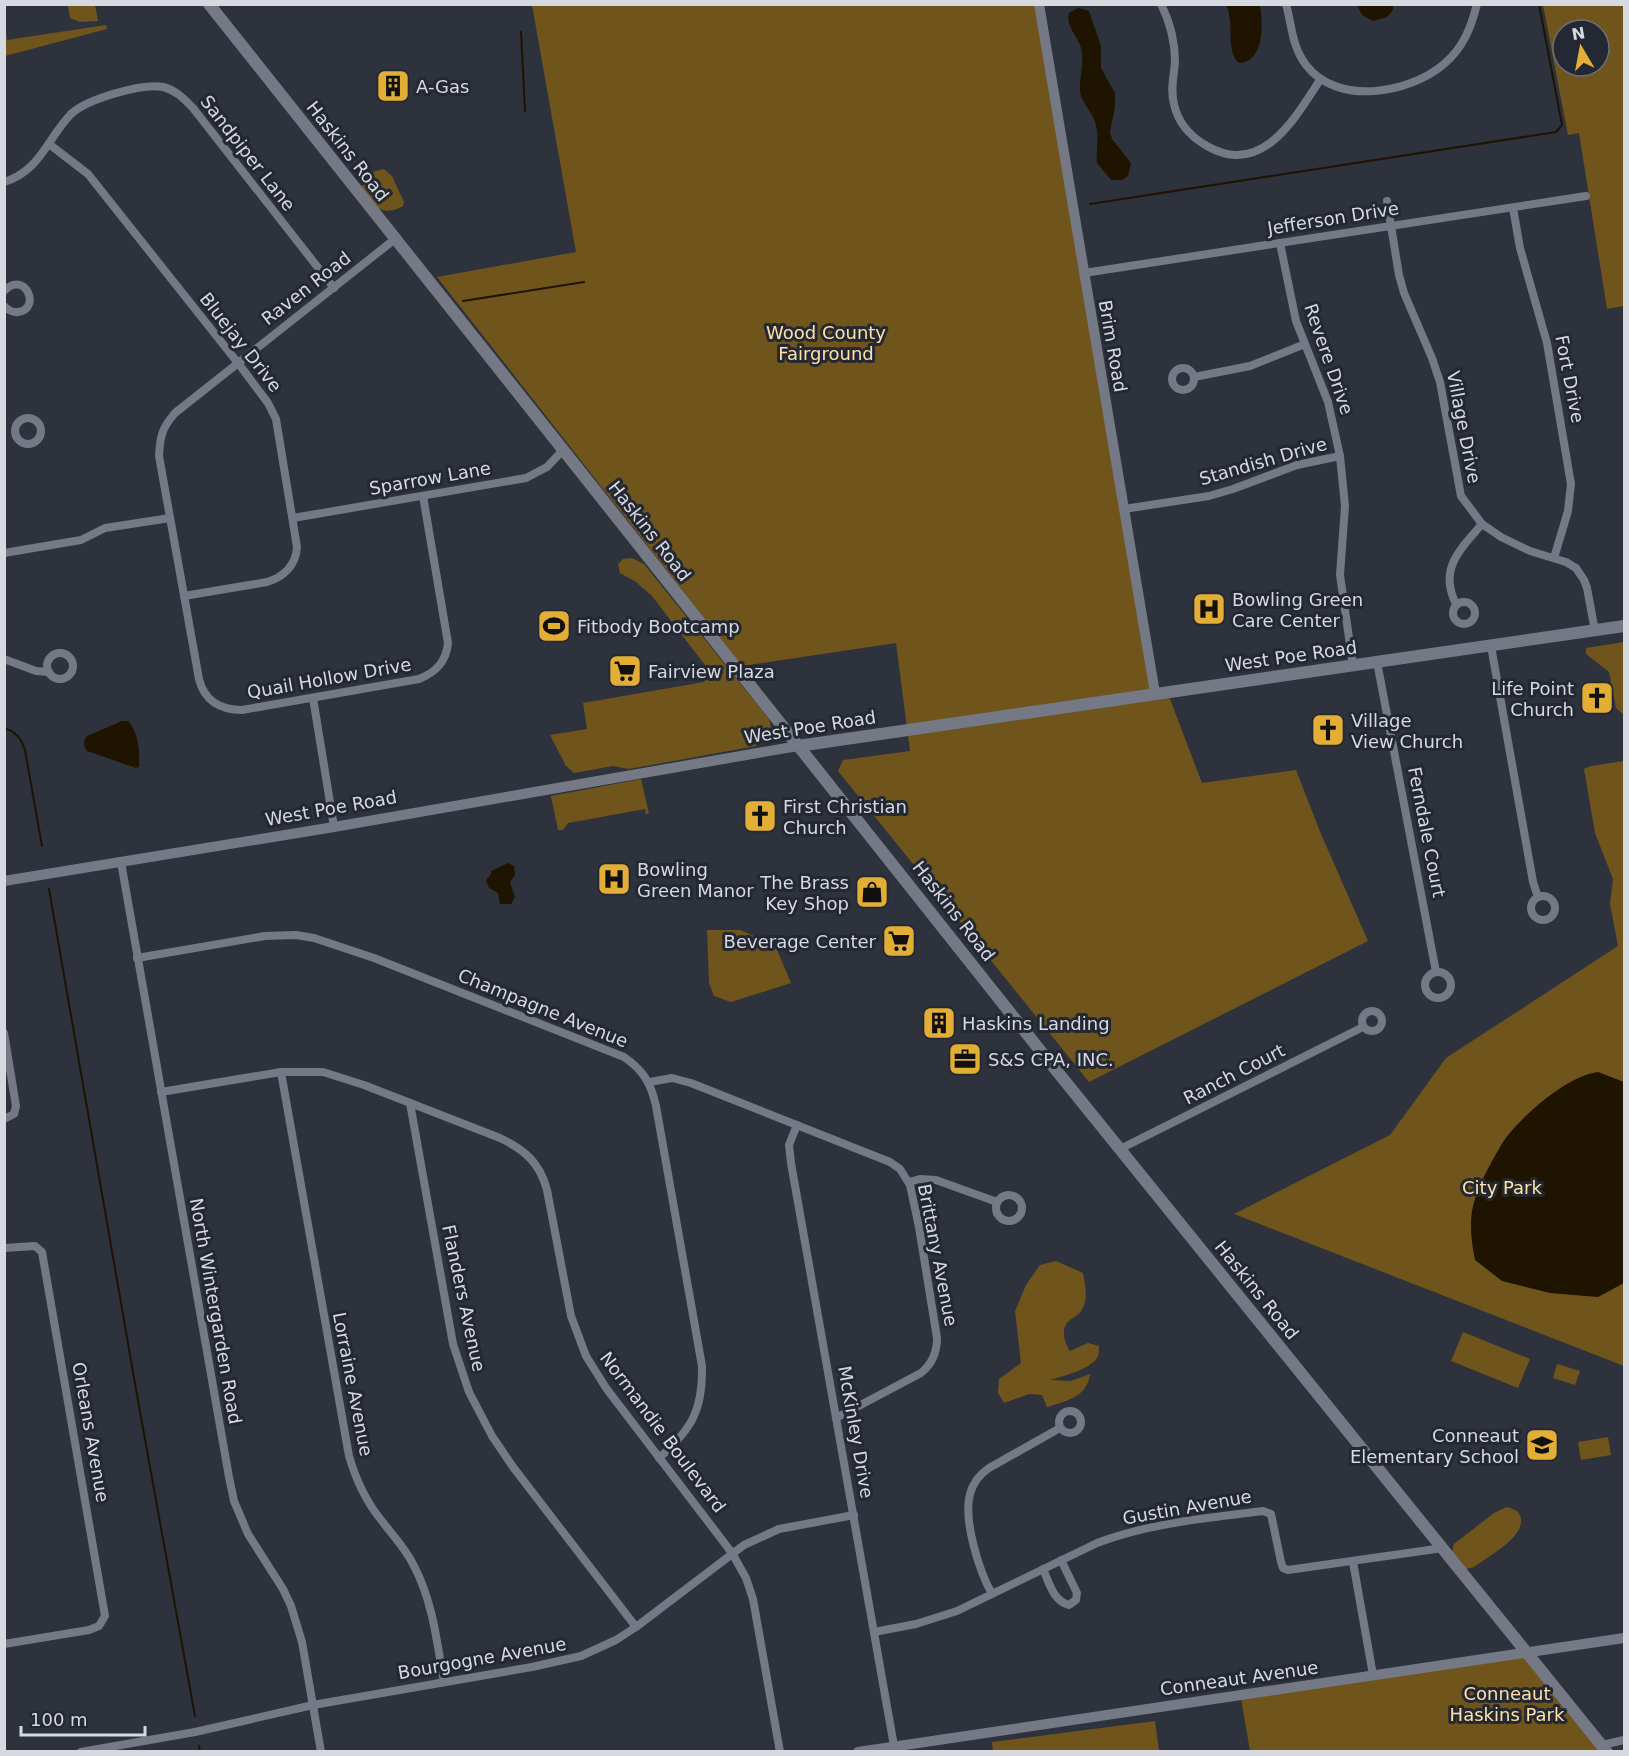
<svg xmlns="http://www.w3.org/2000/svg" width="1629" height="1756" font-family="'DejaVu Sans',sans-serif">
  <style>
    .green { fill: #6f551c; fill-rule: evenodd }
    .water { fill: #1f1400 }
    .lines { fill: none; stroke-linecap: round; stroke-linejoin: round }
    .stream { stroke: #1f1400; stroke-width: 2 }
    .minor { stroke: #747985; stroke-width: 8 }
    .tertiary { stroke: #747985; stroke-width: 10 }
    .secondary { stroke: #747985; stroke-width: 12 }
    .labels { text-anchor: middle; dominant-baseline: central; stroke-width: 6; stroke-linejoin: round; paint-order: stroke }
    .poi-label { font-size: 18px; fill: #d6d9e0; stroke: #242832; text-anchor: start }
    .street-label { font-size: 18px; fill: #d6d9e0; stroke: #242832 }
    .park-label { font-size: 18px; fill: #fee0a8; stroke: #242832 }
  </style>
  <rect width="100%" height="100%" fill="#2e323c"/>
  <g class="green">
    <path d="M68,5H95L98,21L80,22L70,18Z"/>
    <path d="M532,5H1039L1155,693L1170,699L1202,783L1296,770L1321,834L1368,941L1089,1082L838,771L843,760L910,751L896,643L742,666L437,277L576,252Z"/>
    <path d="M1543,5H1624V306L1607,309L1579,133L1568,135ZM1563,30H1599V66H1563Z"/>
    <path d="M106,25L107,29L5,56V27L7,40Z"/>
    <path d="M384,169L392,176L404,202L403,206C382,218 375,206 362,190C362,176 371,171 384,169Z"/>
    <path d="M632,558L644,564L769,719C774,734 769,739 756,746L629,769L613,766L574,773L566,766L550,735L587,729L583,703L704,682L703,674L708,669L652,596L636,582L620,573L618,564L623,559Z"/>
    <path d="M1624,642V715L1616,708L1609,672L1586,654V648Z"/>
    <path d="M1624,761V1366L1234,1214L1390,1135L1446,1058L1618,946L1610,904L1613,879L1595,833L1584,769L1591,766Z"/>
    <path d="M641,779L649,814H646L645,809L568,823L563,830H558L551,796Z"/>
    <path d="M707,930H740L775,945L791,983L731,1002L714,996L709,983Z"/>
    <path d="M1056,1261L1083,1273C1085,1285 1089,1300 1081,1311C1079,1315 1073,1317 1070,1320C1060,1328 1064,1342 1070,1351L1088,1343L1099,1346C1099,1350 1099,1353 1098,1356C1093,1369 1061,1377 1049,1380L1071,1381L1090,1374C1087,1397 1067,1401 1047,1407L1042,1395L1029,1394L1004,1403L998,1393L999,1379L1021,1363L1015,1311L1026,1285L1040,1265Z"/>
    <path d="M1463,1332L1530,1359L1518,1388L1451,1361Z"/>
    <path d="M1557,1364L1580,1371L1575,1385L1553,1378Z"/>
    <path d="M1608,1437L1611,1455L1581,1460L1578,1442Z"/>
    <path d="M1507,1507C1514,1509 1520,1511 1521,1519C1524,1537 1488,1557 1474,1567L1466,1569L1452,1552L1454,1544L1494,1513Z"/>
    <path d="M1527,1653L1607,1751H1250L1241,1698Z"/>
    <path d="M1155,1721L1159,1751H993L992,1742Z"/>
  </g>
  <g class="water">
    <path d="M1226,5H1260C1263,23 1265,62 1239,63C1225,52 1235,22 1226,5Z"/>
    <path d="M1357,5H1393V10L1387,17L1373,21L1362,15Z"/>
    <path d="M1078,8L1089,11L1101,46V68L1115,93V108L1110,132L1112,139L1131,163L1128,176L1122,180H1111L1097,163C1096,150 1099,137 1096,125C1093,112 1081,103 1080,91C1079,76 1085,62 1081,48C1078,36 1065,26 1069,13Z"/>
    <path d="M122,721H128C138,730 140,753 139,767L136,768L87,751C83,745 83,741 87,736Z"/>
    <path d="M508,863L514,866L515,875L510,882L515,897L511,904H500L498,893L489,888L486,880L491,874V871Z"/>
    <path d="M1598,1072L1624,1082V1283L1598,1297L1550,1293L1502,1281L1475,1260C1471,1239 1468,1217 1476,1196C1481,1180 1494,1157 1503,1142C1520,1117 1568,1075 1598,1072Z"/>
  </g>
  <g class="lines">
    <g class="stream">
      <path d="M521,32L525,111"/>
      <path d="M1090,204L1556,132L1562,125L1539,4"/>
      <path d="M463,301L584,282"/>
      <path d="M4,728C16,732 21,738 25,750L42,846"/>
      <path d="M49,889L137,1395L195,1716"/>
      <path d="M199,1746L200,1752"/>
    </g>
    <g class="minor">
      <path d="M1161,4C1170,22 1175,42 1175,62C1174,76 1170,90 1174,104C1178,123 1191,137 1207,146C1262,178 1295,118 1320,80"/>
      <path d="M1286,4C1292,26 1292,47 1306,65C1337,106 1409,94 1444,64C1463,48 1471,28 1477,4"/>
      <path d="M49,144L88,174L238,363L268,403L276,419L297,547C296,565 284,577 267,582L184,596"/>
      <path d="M4,182C40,171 47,139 71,114C87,99 142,83 163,87C176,90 184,99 193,108L334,288"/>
      <path d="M1387,201L1399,275L1404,293L1432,358L1440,382L1461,496L1482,524L1501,537L1530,551L1566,562L1576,568L1584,580L1587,588L1595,631"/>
      <path d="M1513,208L1520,248L1547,343L1571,484L1568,511L1554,558"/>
      <path d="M395,239L175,413C162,428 160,436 159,456L199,679C204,700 220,710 242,710L419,679C436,672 446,662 448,643L423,496"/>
      <path d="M1280,243L1296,321L1328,402L1340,456L1345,506L1340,575L1353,666"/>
      <path d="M1084,273L1586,196"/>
      <path d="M4,291C25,269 42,309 18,312C12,313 8,310 4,306"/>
      <circle cx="1183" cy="379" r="11"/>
      <path d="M1194,377L1250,366L1305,344"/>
      <circle cx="28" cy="431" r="13"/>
      <path d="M1124,509L1209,496L1233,489L1297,465L1340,456"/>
      <path d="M293,518L526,478L547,467L563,450"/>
      <path d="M4,553L81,540L105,528L170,518"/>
      <circle cx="1464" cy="613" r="11"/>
      <path d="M1456,604C1438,568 1461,549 1482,524"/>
      <path d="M1491,646L1533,882L1538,897"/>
      <circle cx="60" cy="666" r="13"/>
      <path d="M4,659L36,671L49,672"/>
      <path d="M1377,662L1436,972"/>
      <path d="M313,698L334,827"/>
      <path d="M121,862L229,1477L234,1501L248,1534L283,1589L291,1606L302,1642L321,1752"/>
      <circle cx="1543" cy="908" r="12"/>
      <path d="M137,958L265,936L296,935L314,938L374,958L624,1057C643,1070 651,1083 656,1106L702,1366C703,1410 692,1429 659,1458"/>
      <circle cx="1438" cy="985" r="13"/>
      <circle cx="1372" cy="1021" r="10"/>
      <path d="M4,1033L16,1106L14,1114L4,1119"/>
      <path d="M281,1072L349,1456C356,1480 366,1502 382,1521C393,1536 406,1549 414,1566C433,1602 437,1643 444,1682"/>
      <path d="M650,1082L672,1078L691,1083L890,1162L900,1169L910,1185L919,1227L937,1338C937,1353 932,1364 921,1373L836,1418"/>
      <path d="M161,1092L281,1072H323L364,1085L500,1138C525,1150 540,1163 547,1190L571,1316L586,1356L606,1388L732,1553L746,1578L753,1599L780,1752"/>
      <path d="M410,1103L453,1344L469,1392L492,1436L513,1467L636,1627"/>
      <path d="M797,1125L789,1145L791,1163L894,1746"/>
      <path d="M1120,1149L1363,1027"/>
      <path d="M909,1182L920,1179L936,1180L997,1202"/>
      <circle cx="1009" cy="1208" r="13"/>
      <path d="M4,1248L35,1246L42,1252L105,1616L99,1626L89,1630L4,1644"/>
      <circle cx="1070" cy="1422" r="11"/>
      <path d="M1353,1562L1373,1675"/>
      <path d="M1043,1569C1049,1582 1053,1601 1069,1605L1076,1600L1077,1593L1061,1560"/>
      <path d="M992,1594C979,1571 963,1520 970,1494C973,1483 980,1474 989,1468L1060,1428"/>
      <path d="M874,1632L916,1624L957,1611L1097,1543C1150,1523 1207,1518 1263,1511L1271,1514L1281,1562L1283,1568L1288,1570L1443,1548"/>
      <path d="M1602,1745L1624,1740"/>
      <path d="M81,1752L195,1732L313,1705L532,1667L581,1656L616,1640L636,1627L744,1545L779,1529L854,1515"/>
    </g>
    <g class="tertiary">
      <path d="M1039,4L1155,693"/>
      <path d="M4,881L334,827L798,746"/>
      <path d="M858,1752L1624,1638"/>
    </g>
    <g class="secondary">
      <path d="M209,4L1039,1049L1607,1752"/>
      <path d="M798,746L1624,626"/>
    </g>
  </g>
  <defs>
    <symbol id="building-square" viewBox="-11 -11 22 22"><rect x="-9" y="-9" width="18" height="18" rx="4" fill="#e3ae35" stroke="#242832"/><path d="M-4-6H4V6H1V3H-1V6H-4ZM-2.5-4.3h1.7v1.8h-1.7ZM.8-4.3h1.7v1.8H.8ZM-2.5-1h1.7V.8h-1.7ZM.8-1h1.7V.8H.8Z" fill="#111"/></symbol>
    <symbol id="hospital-square" viewBox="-11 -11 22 22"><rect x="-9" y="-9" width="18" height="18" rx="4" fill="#e3ae35" stroke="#242832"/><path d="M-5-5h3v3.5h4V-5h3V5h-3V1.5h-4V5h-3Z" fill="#111"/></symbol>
    <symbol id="stadium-square" viewBox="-11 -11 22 22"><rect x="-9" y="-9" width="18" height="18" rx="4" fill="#e3ae35" stroke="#242832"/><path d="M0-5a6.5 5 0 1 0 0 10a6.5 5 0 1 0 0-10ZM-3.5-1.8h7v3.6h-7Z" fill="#111"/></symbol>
    <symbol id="supermarket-square" viewBox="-11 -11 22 22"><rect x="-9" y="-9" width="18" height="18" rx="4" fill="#e3ae35" stroke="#242832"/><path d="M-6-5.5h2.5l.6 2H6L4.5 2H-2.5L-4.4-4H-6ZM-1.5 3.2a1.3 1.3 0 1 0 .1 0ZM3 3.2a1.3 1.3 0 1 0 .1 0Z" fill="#111"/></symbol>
    <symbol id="church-square" viewBox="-11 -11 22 22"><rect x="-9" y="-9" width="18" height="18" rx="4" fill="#e3ae35" stroke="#242832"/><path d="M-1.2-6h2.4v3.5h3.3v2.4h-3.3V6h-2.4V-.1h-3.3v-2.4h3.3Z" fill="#111"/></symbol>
    <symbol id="shop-square" viewBox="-11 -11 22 22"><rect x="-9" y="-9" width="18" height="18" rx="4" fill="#e3ae35" stroke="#242832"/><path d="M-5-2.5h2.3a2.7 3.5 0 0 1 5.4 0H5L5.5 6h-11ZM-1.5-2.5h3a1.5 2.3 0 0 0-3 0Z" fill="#111"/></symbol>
    <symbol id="office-square" viewBox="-11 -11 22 22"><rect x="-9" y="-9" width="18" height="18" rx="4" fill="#e3ae35" stroke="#242832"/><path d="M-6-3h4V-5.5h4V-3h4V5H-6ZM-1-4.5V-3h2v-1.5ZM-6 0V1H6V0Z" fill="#111"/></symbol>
    <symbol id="school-square" viewBox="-11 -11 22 22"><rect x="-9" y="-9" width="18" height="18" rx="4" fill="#e3ae35" stroke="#242832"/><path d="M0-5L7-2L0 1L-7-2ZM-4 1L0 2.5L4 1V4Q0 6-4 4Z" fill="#111"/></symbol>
  </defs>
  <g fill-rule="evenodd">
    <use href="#building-square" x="374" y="67" width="38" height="38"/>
    <use href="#hospital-square" x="1190" y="590" width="38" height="38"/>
    <use href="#stadium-square" x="535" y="607" width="38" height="38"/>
    <use href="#supermarket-square" x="606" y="652" width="38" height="38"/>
    <use href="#church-square" x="1578" y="679" width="38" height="38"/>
    <use href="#church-square" x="1309" y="711" width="38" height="38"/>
    <use href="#church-square" x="741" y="797" width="38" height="38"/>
    <use href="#hospital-square" x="595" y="860" width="38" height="38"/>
    <use href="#shop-square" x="853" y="873" width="38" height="38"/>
    <use href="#supermarket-square" x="880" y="922" width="38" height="38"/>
    <use href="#building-square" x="920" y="1004" width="38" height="38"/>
    <use href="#office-square" x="946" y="1040" width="38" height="38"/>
    <use href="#school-square" x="1523" y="1426" width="38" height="38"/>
  </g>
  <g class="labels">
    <g class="poi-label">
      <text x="416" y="86">A-Gas</text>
      <text x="1232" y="599">Bowling Green<tspan x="1232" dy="21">Care Center</tspan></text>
      <text x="577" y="626">Fitbody Bootcamp</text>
      <text x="648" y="671">Fairview Plaza</text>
      <text x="1574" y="688" text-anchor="end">Life Point<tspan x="1574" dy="21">Church</tspan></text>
      <text x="1351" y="720">Village<tspan x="1351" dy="21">View Church</tspan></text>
      <text x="783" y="806">First Christian<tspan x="783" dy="21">Church</tspan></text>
      <text x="637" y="869">Bowling<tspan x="637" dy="21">Green Manor</tspan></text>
      <text x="849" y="882" text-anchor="end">The Brass<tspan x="849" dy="21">Key Shop</tspan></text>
      <text x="876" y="941" text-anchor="end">Beverage Center</text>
      <text x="962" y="1023">Haskins Landing</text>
      <text x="988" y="1059">S&amp;S CPA, INC.</text>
      <text x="1519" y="1435" text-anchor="end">Conneaut<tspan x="1519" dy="21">Elementary School</tspan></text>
    </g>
    <g class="street-label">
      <text transform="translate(348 151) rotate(52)">Haskins Road</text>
      <text transform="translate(248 153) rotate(52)">Sandpiper Lane</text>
      <text transform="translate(1333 218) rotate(-9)">Jefferson Drive</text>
      <text transform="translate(306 288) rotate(-38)">Raven Road</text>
      <text transform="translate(241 342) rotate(52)">Bluejay Drive</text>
      <text transform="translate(1113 346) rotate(80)">Brim Road</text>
      <text transform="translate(1329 359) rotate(71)">Revere Drive</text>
      <text transform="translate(1570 379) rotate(79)">Fort Drive</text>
      <text transform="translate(1464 427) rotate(79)">Village Drive</text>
      <text transform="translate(1263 461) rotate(-16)">Standish Drive</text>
      <text transform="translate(430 478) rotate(-10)">Sparrow Lane</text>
      <text transform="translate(650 531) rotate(52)">Haskins Road</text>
      <text transform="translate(1291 656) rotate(-8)">West Poe Road</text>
      <text transform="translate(329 678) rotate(-10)">Quail Hollow Drive</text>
      <text transform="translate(810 727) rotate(-9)">West Poe Road</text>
      <text transform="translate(331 808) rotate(-10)">West Poe Road</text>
      <text transform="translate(1427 832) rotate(79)">Ferndale Court</text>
      <text transform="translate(954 911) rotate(52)">Haskins Road</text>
      <text transform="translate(543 1008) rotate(22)">Champagne Avenue</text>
      <text transform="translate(1234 1074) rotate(-27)">Ranch Court</text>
      <text transform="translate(938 1255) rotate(79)">Brittany Avenue</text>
      <text transform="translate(1257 1290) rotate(51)">Haskins Road</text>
      <text transform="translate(464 1298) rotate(78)">Flanders Avenue</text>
      <text transform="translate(216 1311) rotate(80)">North Wintergarden Road</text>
      <text transform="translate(353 1384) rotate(79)">Lorraine Avenue</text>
      <text transform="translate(91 1432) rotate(80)">Orleans Avenue</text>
      <text transform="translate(663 1432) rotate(53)">Normandie Boulevard</text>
      <text transform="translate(856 1432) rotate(80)">McKinley Drive</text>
      <text transform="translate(1187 1507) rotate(-10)">Gustin Avenue</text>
      <text transform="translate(482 1658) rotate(-10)">Bourgogne Avenue</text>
      <text transform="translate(1239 1678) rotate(-8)">Conneaut Avenue</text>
    </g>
    <g class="park-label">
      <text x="826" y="332">Wood County<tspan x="826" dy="21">Fairground</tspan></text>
      <text x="1502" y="1187">City Park</text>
      <text x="1507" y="1693">Conneaut<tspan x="1507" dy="21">Haskins Park</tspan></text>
    </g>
  </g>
  <rect width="1629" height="1756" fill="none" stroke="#d6d9e0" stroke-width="12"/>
  <g transform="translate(1581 48) rotate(350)"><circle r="28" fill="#242832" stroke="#6b6f78" stroke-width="1.5"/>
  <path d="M0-4.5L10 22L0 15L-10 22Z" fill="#e3ae35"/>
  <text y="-9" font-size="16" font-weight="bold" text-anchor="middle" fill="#d6d9e0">N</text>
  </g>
  <path d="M21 1726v9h124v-9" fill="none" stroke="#d6d9e0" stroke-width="3"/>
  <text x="30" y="1726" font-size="18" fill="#d6d9e0" stroke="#242832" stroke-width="4.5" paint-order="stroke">100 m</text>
</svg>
